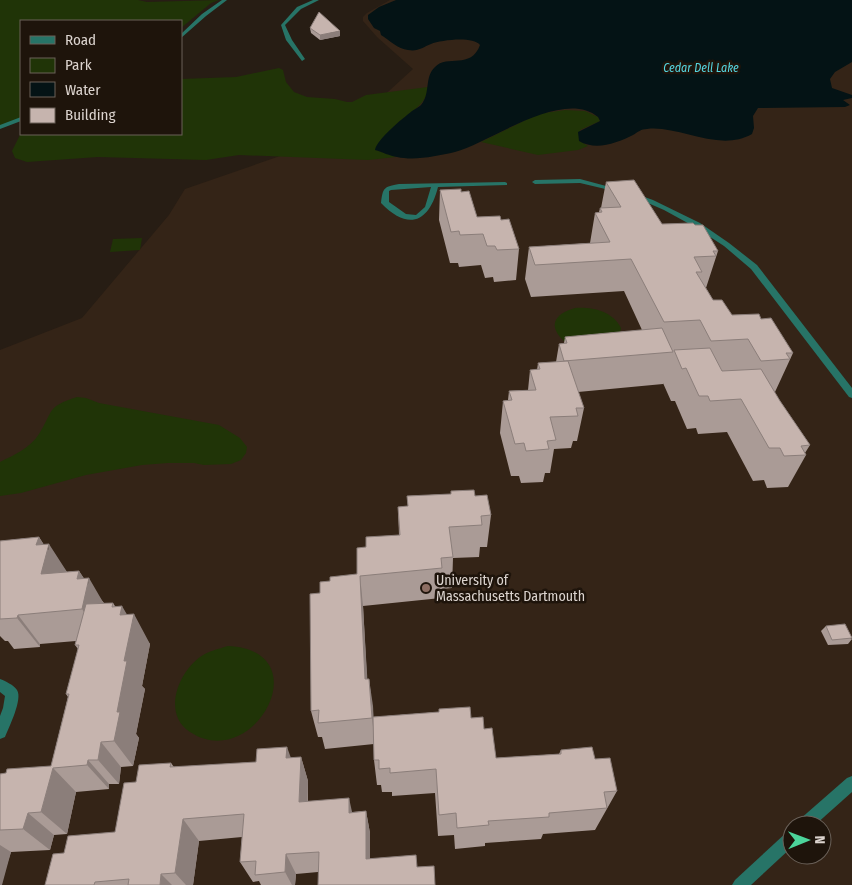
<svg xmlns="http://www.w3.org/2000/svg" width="852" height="885" font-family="'Fira Sans Condensed',sans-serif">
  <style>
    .built { fill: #342417; fill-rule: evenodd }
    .green { fill: #203407 }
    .water { fill: #041315 }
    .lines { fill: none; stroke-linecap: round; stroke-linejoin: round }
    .service { fill: #277467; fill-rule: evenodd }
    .minor { fill: #277467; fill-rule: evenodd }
    .tertiary { fill: #277467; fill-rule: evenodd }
    .wall { fill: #aa9b96 }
    .shaded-wall { fill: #8b7e7a }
    .building { fill: #c6b4ae; stroke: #8b7e7a }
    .education-dot { fill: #8d6e63; stroke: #1e140b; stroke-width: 2 }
    .labels { text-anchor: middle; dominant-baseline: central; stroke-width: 5; stroke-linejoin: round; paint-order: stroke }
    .far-water-label { font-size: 12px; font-style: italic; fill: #56d8e3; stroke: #1e140b }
    .poi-label { font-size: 14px; fill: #dcd4cf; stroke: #1e140b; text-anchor: start }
  </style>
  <rect width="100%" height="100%" fill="#271d14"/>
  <path class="built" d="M390,0H852V885H0V350L82,318L169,215L185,189L341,135L413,69L377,37L363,21V17L367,13ZM792,825H822V855H792Z"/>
  <g class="green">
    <path d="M0,0H138L147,2L219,0L211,3L181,28V21H21V117L0,127Z"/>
    <path d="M279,68L283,70L286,82L294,92L307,97L335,99L347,102H352L366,95L428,87C427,107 405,114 393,128C387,135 381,143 376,150L396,157L368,160L239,155L206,160L98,157L27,162L15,158L12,151L21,133L181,134V79L236,77Z"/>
    <path d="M565,110L585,111L598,117L600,121L580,130V141L588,146L578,150L538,155L481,142L538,114Z"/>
    <path d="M142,238L140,250L110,252L113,239Z"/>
    <path d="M575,308C593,307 612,311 621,328L620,335L565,342C547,326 554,314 575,308Z"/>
    <path d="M77,397L86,398L99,403L219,425L240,438L247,447L246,453L241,460L231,464L204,465L194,463H168L142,465L86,475L21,493L0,496V462C14,455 30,448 39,434C54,410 46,407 77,397Z"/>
    <path d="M228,646C321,650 254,774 190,732C162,714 178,673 200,657C208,651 218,649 228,646Z"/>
  </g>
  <path class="water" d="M396,0H852V62L835,72L830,79L832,88L852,95V98L843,100L850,105L845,107L758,108L753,116L754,128L752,134C719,153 679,125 647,129C641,129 638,132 633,135C617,143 596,151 579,141L578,132L600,121L598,117C563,88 491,142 455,152C437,156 415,161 397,157C390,156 382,152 375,150C377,139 402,119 412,111C415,109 419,107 421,105C431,93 424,77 435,67C447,54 471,70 480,45C473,36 441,40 431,44C423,47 418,52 408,50C398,49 389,40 381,35L380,31L374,28L368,19V15L379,7Z"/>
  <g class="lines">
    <path class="service" d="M505,182L507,183V185L438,187C429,223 408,231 381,203C383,187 384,187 399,184ZM431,187L425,207L416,215L406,214L389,202V191L391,190Z"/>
    <g class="minor">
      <path d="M313,0H319L301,9L285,25L292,40L305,59L302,61L286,40L281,25L297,7Z"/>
      <path d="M580,179L621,190L618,192L580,183L535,184L532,182L535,180Z"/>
      <path d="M632,194H636L653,200L700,223L729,243L757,265L852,388V398L849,397L751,269L724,246L695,227L664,210L632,196Z"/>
      <path d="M0,679C5,681 14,685 17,690C23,699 9,727 5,737L0,739V716L3,708L5,696L0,692Z"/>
      <path d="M852,776V792L815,825H797L799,820L847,778Z"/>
      <path d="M792,830V847L751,885H732L735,880L787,832Z"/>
    </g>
    <g class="tertiary">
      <path d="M222,0H227L206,16L181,38V34L202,14Z"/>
      <path d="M21,117V121L0,129V125Z"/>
    </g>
  </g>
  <g class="wall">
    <path d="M310,28L340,36L320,40L311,33Z"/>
    <path d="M606,182L662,224L695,225L718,251L706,288L713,300L732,315L761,319L793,353L775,392H774L780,401L810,445L805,453L806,455L788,487L767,488L764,480L753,481L727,432L698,434L696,428L687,429L675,401H671L663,383L673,353L663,384L578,392L584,408L577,441H573L571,448L554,449L550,473H545L543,482L521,483L519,476H511L500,433L503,401L508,400L509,391L528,390L530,370H537L538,363L556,362L559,344L564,343L565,337L642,330L624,291L531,297L525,279L529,247L590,243L595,213L599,212L600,208H601Z"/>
    <path d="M440,190L461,192L477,217L501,220L519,249L516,280L494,282L493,277L485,278L481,265L459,267L458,263H450L439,220Z"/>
    <path d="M451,491L475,496L491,515L487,547H480L479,557L453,558L452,588L442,589L441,598L363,606L367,679H369L373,717L439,712V709L471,718L484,729L496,758L559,754L561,750L595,759L617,791L595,830L543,834L541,839L485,843V846L455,849L454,835L438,836L435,793L392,796V792H382L381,785H377L374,760V744L325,749L322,737H318L311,711L320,593L330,581L357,574L366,547L399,535L398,507L408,506L407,496L451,494Z"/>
    <path d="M39,537L44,545L67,572L79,571L84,579L104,603H113L115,606L127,615L150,644L142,686L145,689L136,734L139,738L133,766L121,767L119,784H109V789L76,792L67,834L54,835L50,850L11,852L0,885V774L51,766L68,697L66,694L78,649L75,645L76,641L40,644V647L14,649L8,641H5L0,636V541Z"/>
    <path d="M826,626L852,639L848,644L828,645L821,631Z"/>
    <path d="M301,757L308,781V801L352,812L366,811L370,833V859L318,872L296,874L295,885H261L259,881L253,882L240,862L242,837L199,841L193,885H45L64,853L115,832L136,782L171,763L174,767L256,762Z"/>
  </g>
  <g class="shaded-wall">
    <path d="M340,31V36L320,40V35Z"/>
    <path d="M39,537L48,551L49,544L69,575L41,574L36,545Z"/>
    <path d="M79,571L88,584L89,578L107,609L101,639L82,609L77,579Z"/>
    <path d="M360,576L363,606L369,707L365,679Z"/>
    <path d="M122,606L132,623L134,614L150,644L142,686L145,689L136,734L139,738L133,766L114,741L117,712L124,661L120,615Z"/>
    <path d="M18,615L40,644V647L17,618Z"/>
    <path d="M369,679L373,706L375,744L372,718Z"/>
    <path d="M101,742L121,767L119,784L98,760Z"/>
    <path d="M287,747L296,772L286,758Z"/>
    <path d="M301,757L308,781L307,824L299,802Z"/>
    <path d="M88,760L109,784V789L87,765Z"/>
    <path d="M53,768L76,792L67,834L41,812Z"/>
    <path d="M349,798L354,821L349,813Z"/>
    <path d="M366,811L370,833V879L366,859Z"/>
    <path d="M28,813L54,835L50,850L23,829Z"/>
    <path d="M183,819L199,841L193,885H186L175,873Z"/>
    <path d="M0,845L11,852L2,885H0Z"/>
    <path d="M286,854L296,874L295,885H292L285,872Z"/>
    <path d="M161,874L172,885H160Z"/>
  </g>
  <g class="building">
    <path d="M319,12L340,31L320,35L310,28Z"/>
    <path d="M634,180L662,224L693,223L695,225H703L718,251H713L716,256L694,257L702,272H696L713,300H722L732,315L759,314L761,319L771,318L793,353H786L790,359L761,361L748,339L711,341L700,320L664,322L631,259L535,265L529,247L610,242L595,213L602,212L600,208L621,207L606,182Z"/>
    <path d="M461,189V192L469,191L477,217L500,216L501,220L509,219L519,249L497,250L495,246H487L483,234L460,235L459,231L451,232L440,190Z"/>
    <path d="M662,328L673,352L564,361L559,344L567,343L565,337Z"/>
    <path d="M710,348L722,371L761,369L780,401L810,445L801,446L806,455L784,456L780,448H769L741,399L710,401L708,396H699L686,368L682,369L674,350Z"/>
    <path d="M568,361L584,408H576L578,416L550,417L556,440L547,441L549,449L526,451L524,443L515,444L503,401L512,400L509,391L536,390L530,370L540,369L538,363Z"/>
    <path d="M474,490L475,496L487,495L491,515L481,516L482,525L449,527L453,557L441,558L442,568L360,576L365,679H369L372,718L318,723L319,710L311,711L310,594L320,593V582L330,581V577L357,574V548L366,547V537L400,535L398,507L408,506L407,496L451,494V491Z"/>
    <path d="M39,537L36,545L49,544L41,574L79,571L77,579L89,578L82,609L18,615L17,618L0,619V541Z"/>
    <path d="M113,603L112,607L122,606L120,615L134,614L124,661H127L117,712H120L114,741L101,742L98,760H88L87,765L53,768L41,812L28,813L23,829L0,830V774L6,773L7,769L51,766L69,694H66L79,645H75L86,604Z"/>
    <path d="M845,624L852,638L832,640L826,626Z"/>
    <path d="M470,707L471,718L483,717L484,729L492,728L496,758L561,754V750L592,747L595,759L610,758L617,791L604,792L607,808L549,813V817L488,821L489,825L457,828L456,813L439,815L436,769L390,773V768L379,769V760H374L373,717L439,712V709Z"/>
    <path d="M287,747L286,758L301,757L299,802L349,798V813L366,811V859L416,855L417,867L434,866L435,885H318L319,852L286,854L285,872L255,875L256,861L240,862L244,814L183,819L175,873L161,874L160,885H128L129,879L95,882L94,885H45L53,854L64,853L68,836L115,832L124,783L136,782L139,765L171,763L170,767L256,762L257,749Z"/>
  </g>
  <circle class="education-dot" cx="426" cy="588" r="5"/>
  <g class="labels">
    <g class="far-water-label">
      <text x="701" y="68">Cedar Dell Lake</text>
    </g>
    <g class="poi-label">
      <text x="436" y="580">University of<tspan x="436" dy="16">Massachusetts Dartmouth</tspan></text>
    </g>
  </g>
  <rect x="20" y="20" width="162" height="115" fill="#1e140b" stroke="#6a6159"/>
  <rect x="30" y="36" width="25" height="8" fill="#277467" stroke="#6a6159"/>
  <text x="65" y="45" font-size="15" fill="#dcd4cf">Road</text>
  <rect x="30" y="58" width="25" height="15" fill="#203407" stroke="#6a6159"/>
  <text x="65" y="70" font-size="15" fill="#dcd4cf">Park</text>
  <rect x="30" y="82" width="25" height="15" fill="#041315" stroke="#6a6159"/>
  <text x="65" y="95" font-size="15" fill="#dcd4cf">Water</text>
  <rect x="30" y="108" width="25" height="15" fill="#c6b4ae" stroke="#6a6159"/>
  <text x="65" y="120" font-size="15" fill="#dcd4cf">Building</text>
  <g transform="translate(807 840) rotate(89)"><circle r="24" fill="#1e140b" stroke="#6a6159"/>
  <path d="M0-4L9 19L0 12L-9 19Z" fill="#4cd49b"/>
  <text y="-8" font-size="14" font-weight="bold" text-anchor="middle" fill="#dcd4cf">N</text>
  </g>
</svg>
